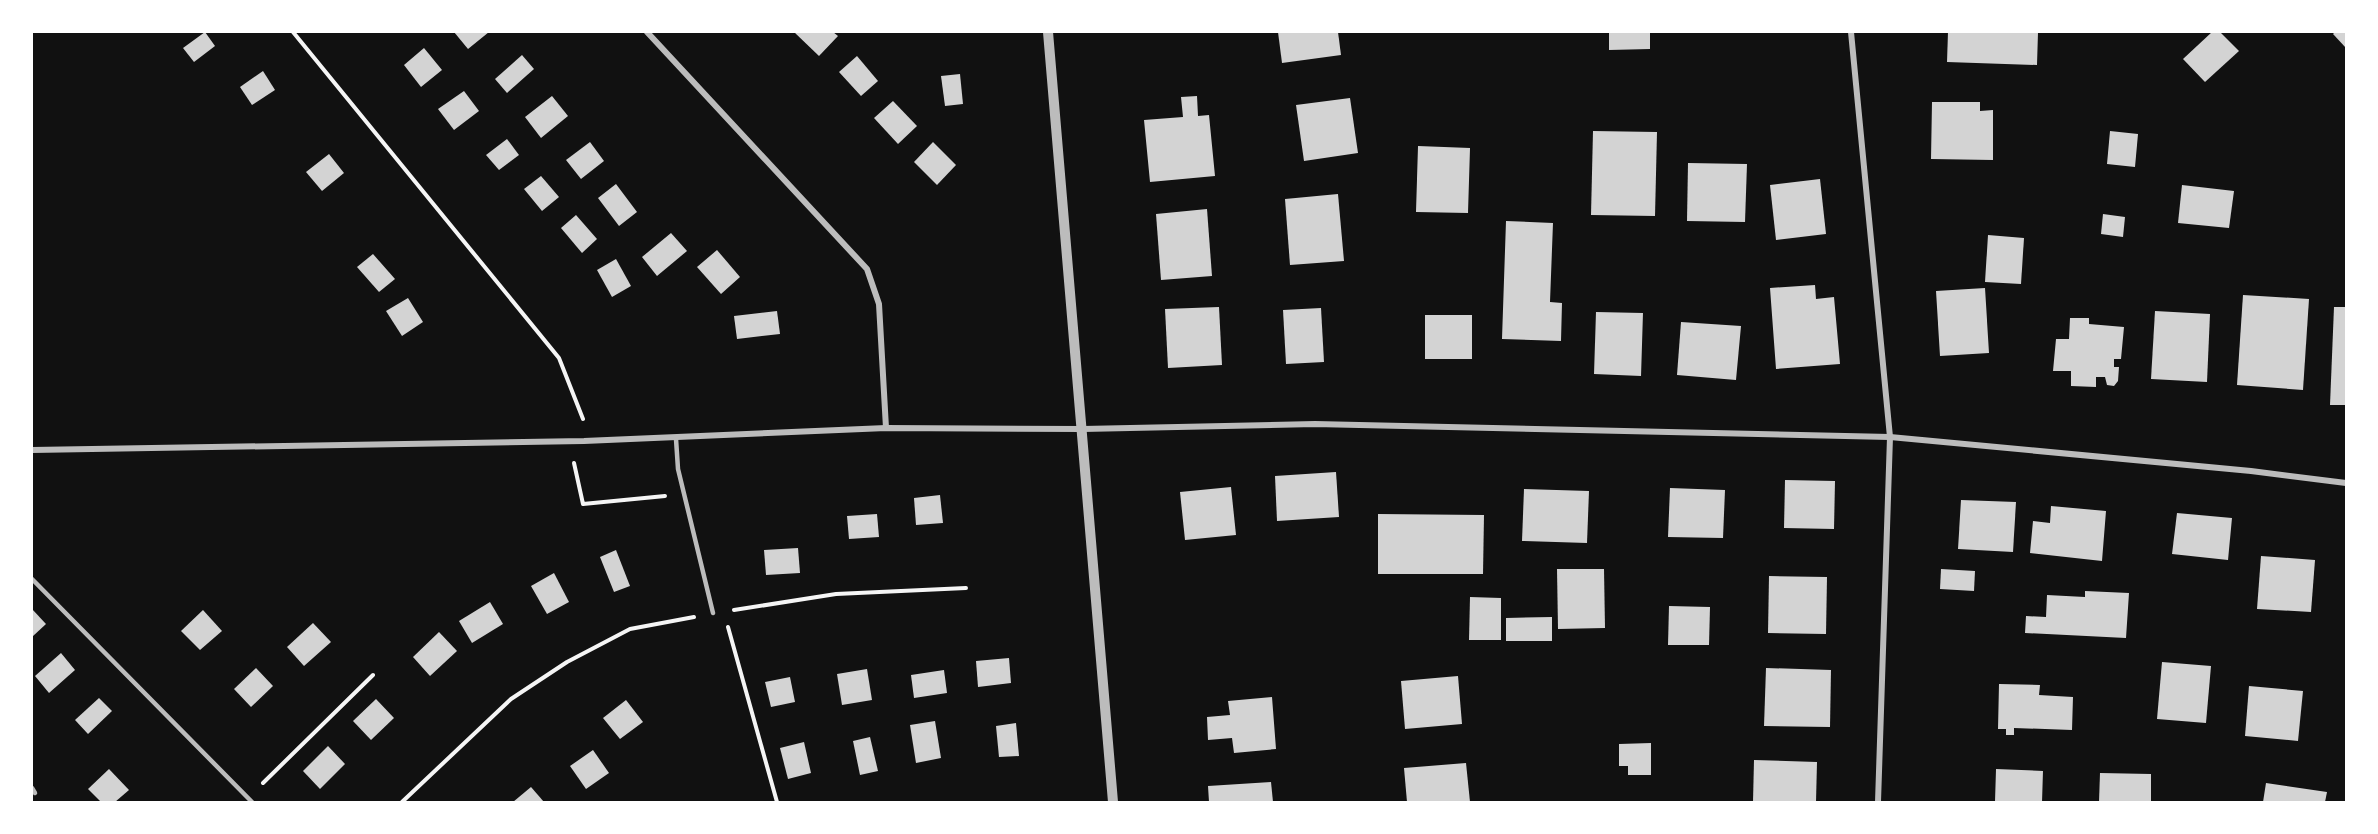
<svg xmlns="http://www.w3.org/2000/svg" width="2378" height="834" font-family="'Titillium Web',sans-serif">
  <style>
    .building { fill: #d3d3d3 }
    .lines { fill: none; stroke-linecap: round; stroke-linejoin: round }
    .path { stroke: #f5f5f5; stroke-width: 4 }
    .service { stroke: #bcbcbc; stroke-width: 4.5 }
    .minor { stroke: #bcbcbc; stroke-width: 6 }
    .tertiary { stroke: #bcbcbc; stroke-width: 10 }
  </style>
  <rect width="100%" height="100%" fill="#111"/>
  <g class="building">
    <path d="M205,32L215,46L194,62L183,48Z"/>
    <path d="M454,32H489L468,49Z"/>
    <path d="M794,32H833L838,36L819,56Z"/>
    <path d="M1278,32H1338L1341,55L1282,63Z"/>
    <path d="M1609,32H1650V49L1609,50Z"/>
    <path d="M1948,32H2038L2037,65L1947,62Z"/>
    <path d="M2212,32H2220L2239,51L2205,82L2183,59Z"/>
    <path d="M2335,32H2346V48L2333,34Z"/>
    <path d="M424,48L442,70L421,87L404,65Z"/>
    <path d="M522,55L534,69L507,93L495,79Z"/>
    <path d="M857,56L878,81L861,96L839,72Z"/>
    <path d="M263,71L275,90L252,105L240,87Z"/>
    <path d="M960,74L963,104L945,106L941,76Z"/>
    <path d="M464,91L479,111L454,130L438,109Z"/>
    <path d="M552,96L568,116L541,138L525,117Z"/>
    <path d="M1197,96L1198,116L1209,115L1215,176L1150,182L1144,120L1183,117L1181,97Z"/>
    <path d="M1350,98L1358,153L1304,161L1296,105Z"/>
    <path d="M893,101L917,126L898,144L874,118Z"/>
    <path d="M1932,102H1980V111L1993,110V160L1931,159Z"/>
    <path d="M1593,131L1657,132L1655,216L1591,215Z"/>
    <path d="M2110,131L2138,134L2135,167L2107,164Z"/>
    <path d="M507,139L519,155L499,170L486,155Z"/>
    <path d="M590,142L604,161L581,179L566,160Z"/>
    <path d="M933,142L956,165L937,185L914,162Z"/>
    <path d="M1418,146L1470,148L1468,213L1416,212Z"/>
    <path d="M329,154L344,173L322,191L306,172Z"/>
    <path d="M1688,163L1747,164L1745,222L1687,221Z"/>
    <path d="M541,176L559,197L542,211L524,189Z"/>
    <path d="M1820,179L1826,234L1776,240L1770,185Z"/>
    <path d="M616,184L637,212L619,226L598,198Z"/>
    <path d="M2182,185L2234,191L2229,228L2178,223Z"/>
    <path d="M1338,194L1344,261L1290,265L1285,199Z"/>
    <path d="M1207,209L1212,276L1161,280L1156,214Z"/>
    <path d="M2103,214L2125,217L2123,237L2101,234Z"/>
    <path d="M576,215L597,239L582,253L561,228Z"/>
    <path d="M1506,221L1553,223L1550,302L1562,303L1561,341L1502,339Z"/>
    <path d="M671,233L687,251L657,276L642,257Z"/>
    <path d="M1988,235L2024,238L2021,284L1985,282Z"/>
    <path d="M717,250L740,277L721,294L697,267Z"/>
    <path d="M373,254L395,279L379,292L357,267Z"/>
    <path d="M616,259L631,286L612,297L597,270Z"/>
    <path d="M1815,285L1816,299L1834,297L1840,364L1776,369L1770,288Z"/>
    <path d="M1985,288L1989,353L1940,356L1936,291Z"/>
    <path d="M2243,295L2309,299L2303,390L2237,385Z"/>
    <path d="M408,298L423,322L402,336L386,311Z"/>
    <path d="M1219,307L1222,365L1168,368L1165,309Z"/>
    <path d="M2334,307H2346V405H2330Z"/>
    <path d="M1321,308L1324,362L1286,364L1283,310Z"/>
    <path d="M777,311L780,334L737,339L734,316Z"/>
    <path d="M2155,311L2210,314L2207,382L2151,379Z"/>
    <path d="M1596,312L1643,313L1641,376L1594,374Z"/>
    <rect x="1425" y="315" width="47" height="44"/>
    <path d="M2070,318H2089V324L2124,327L2121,359H2114V367H2119L2118,381L2114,386L2107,385L2105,377H2096V387L2071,386V371H2053L2056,339H2069Z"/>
    <path d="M1681,322L1741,326L1736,380L1677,375Z"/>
    <path d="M1336,472L1339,517L1277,521L1275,476Z"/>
    <path d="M1785,480L1835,481L1834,529L1784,528Z"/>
    <path d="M1231,487L1236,535L1185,540L1180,492Z"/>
    <path d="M1670,488L1725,490L1723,538L1668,537Z"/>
    <path d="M1524,489L1589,491L1587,543L1522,541Z"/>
    <path d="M940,495L943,523L916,525L914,498Z"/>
    <path d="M1961,500L2016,502L2013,552L1958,549Z"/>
    <path d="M2051,506L2106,511L2102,561L2030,553L2033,521L2050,523Z"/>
    <path d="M2177,513L2232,518L2228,560L2172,554Z"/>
    <path d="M877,514L879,537L849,539L847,516Z"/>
    <path d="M1378,514L1484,515L1483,574H1378Z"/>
    <path d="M798,548L800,573L766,575L764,550Z"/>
    <path d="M616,550L630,586L614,592L600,557Z"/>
    <path d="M2261,556L2315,560L2311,612L2257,609Z"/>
    <path d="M1557,569H1604L1605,628L1558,629Z"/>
    <path d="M1941,569L1975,571L1974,591L1940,589Z"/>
    <path d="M554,573L569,602L547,614L531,586Z"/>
    <path d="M1769,576L1827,577L1826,634L1768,633Z"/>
    <path d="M2085,591L2129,593L2126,638L2025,633L2026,616L2046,617L2047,595L2085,597Z"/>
    <path d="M1470,597L1501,598V640H1469Z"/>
    <path d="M490,602L503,624L472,643L459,621Z"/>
    <path d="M1669,606L1710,607L1709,645H1668Z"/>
    <path d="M32,609L46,624L32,637Z"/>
    <path d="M203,610L222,631L200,650L181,631Z"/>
    <path d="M1552,617V641H1506V618Z"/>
    <path d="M313,623L331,642L304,666L287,647Z"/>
    <path d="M439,632L457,651L430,676L413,657Z"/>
    <path d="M61,653L75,670L49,693L35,676Z"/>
    <path d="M1009,658L1011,683L978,687L976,661Z"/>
    <path d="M2162,662L2211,666L2206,723L2157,719Z"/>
    <path d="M256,668L273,686L251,707L234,689Z"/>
    <path d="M1766,668L1831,670L1830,727L1764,726Z"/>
    <path d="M867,669L872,700L842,705L837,674Z"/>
    <path d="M944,670L947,693L914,698L911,675Z"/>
    <path d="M1458,676L1462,724L1405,729L1401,681Z"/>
    <path d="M790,677L795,702L771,707L765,682Z"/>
    <path d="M1999,684L2040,685L2039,695L2073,697L2072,730L2014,728V735H2006V729H1998Z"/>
    <path d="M2249,686L2303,691L2298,741L2245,736Z"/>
    <path d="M1272,697L1276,749L1234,753L1232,738L1208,740L1207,717L1230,715L1228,701Z"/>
    <path d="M99,698L112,711L88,734L75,720Z"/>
    <path d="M376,699L394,718L371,740L353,721Z"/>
    <path d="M626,700L643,722L620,739L603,718Z"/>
    <path d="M935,721L941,758L916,763L910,725Z"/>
    <path d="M1016,723L1019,756L999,757L996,726Z"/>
    <path d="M870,737L878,771L860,775L853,741Z"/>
    <path d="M804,742L811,773L788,779L780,748Z"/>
    <path d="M1651,743V775H1628V766H1619V744Z"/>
    <path d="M328,746L345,764L320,789L303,771Z"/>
    <path d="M593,750L609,773L586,789L570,766Z"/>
    <path d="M1754,760L1817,762L1816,802H1753Z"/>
    <path d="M1466,763L1470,802H1407L1404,768Z"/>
    <path d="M109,769L129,790L115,802H101L88,789Z"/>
    <path d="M1996,769L2043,771L2042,802H1995Z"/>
    <path d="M2100,773L2151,774V802H2099Z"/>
    <path d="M1271,782L1273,802H1209L1208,786Z"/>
    <path d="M2266,783L2327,792L2325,802H2263Z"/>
    <path d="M531,787L544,802H513Z"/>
  </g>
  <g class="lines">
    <g class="path">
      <path d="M293,32L559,358L583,419"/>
      <path d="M574,463L583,504L665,496"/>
      <path d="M734,610L836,594L966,588"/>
      <path d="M728,627L777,802"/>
      <path d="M263,783L373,675"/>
      <path d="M402,802L511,699L567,662L630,629L694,617"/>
    </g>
    <g class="service">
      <path d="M676,439L678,469L713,613"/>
      <path d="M32,579L252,802"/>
      <path d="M32,788L35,793"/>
    </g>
    <g class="minor">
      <path d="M647,32L867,269L879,304L886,428"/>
      <path d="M1851,32L1890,437L1878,802"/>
      <path d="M32,450L584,441L886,428L1083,429L1315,424L1890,437L2251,471L2346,483"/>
    </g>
    <path class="tertiary" d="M1048,32L1113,802"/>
  </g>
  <rect width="2378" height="834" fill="none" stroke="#ffffff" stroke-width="66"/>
</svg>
